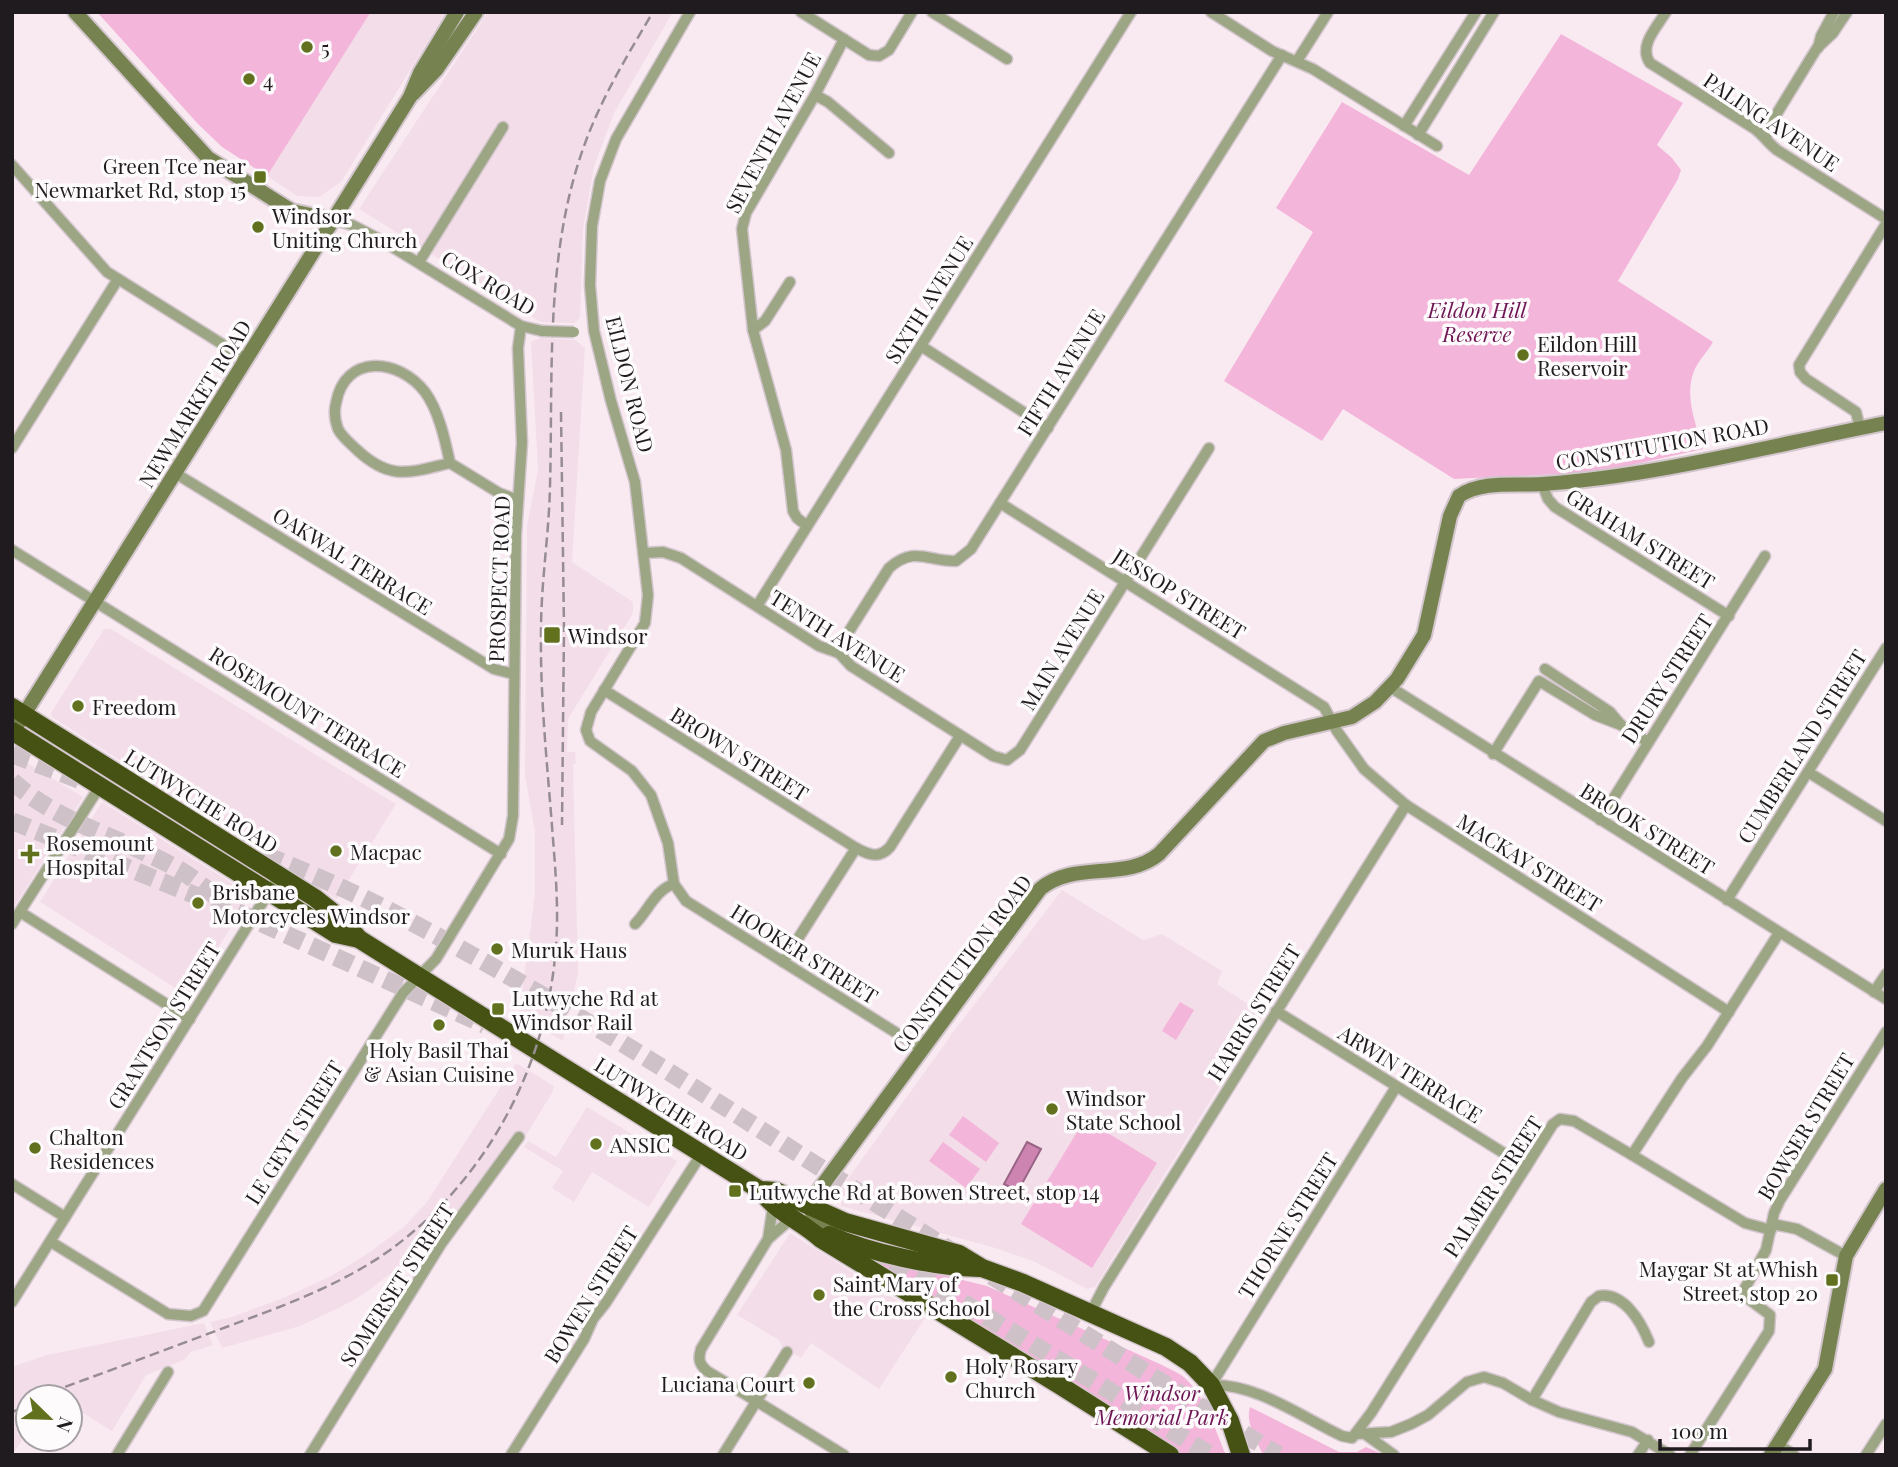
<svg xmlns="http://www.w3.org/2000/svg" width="1898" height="1467" font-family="'Playfair Display',serif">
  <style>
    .built { fill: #f3dde9 }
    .green { fill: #f4b5da }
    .water { fill: #ce84b1; stroke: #9a6485; stroke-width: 2 }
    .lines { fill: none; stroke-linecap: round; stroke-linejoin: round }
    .highway-tunnel { stroke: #cec1c8; stroke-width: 18; stroke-dasharray: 18 9; stroke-linecap: butt }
    .street-casing { stroke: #d2c5cc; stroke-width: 13 }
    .secondary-casing { stroke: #d2c5cc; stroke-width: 18 }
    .highway-casing { stroke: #d2c5cc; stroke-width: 21 }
    .street { stroke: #9da684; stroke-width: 10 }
    .secondary { stroke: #768350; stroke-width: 14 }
    .highway { stroke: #465213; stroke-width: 18 }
    .rail { stroke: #968c92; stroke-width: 2.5; stroke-dasharray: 10 5; stroke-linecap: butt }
    .street-bridge-casing { stroke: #d2c5cc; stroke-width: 13; stroke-linecap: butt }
    .street-bridge { stroke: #9da684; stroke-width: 10 }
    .poi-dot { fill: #61711e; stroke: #fefbfd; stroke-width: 2.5 }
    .labels { text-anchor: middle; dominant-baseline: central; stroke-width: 7; stroke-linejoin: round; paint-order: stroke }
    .poi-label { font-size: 21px; fill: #201b1e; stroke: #fefbfd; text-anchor: start }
    .street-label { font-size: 21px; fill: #201b1e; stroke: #fefbfd }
    .park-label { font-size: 21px; font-style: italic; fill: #6e1654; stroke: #fefbfd }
  </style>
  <rect width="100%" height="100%" fill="#f9eaf2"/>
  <g class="built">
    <path d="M368,12H446L341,182L319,197L297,196L267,176Z"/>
    <path d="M488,12H673L614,113L594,167L583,229L580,318L574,323L541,322L359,209Z"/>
    <path d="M540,338L575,340L585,348L572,562L633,602V613L568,719L567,752H575L576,764H573L578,973L563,1041L519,1015L535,894V831L525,776L527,526L538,470L531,342Z"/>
    <path d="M104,629H111L396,804L337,899L52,717L51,713Z"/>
    <path d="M12,754L83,797L12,910Z"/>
    <path d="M102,802L251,895L188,996L40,902Z"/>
    <path d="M1062,890L1143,940L1162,934L1222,971L1217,984L1264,1014L1095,1287L1087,1289L1033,1261L992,1247L841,1206L842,1187L954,1031Z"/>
    <path d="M516,1063L554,1086L552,1093L525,1137L518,1133L481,1184L450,1220L400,1266L364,1294L339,1308L300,1326L222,1348L210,1322L232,1317L286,1297L331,1276L364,1256L404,1227L427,1202Z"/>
    <path d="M587,1107L677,1161L649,1207L592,1172L574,1202L552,1188L563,1171L524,1147L528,1141L556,1157Z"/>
    <path d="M790,1233L925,1318L879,1389L811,1343L801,1358L782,1346L779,1340L737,1315Z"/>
    <path d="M204,1323L213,1345L191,1352L184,1360L146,1375L112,1431L70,1405V1397H28V1431L12,1455V1367L47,1355Z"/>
  </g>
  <g class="green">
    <path d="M97,12H368L370,13L267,176L222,147L198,124Z"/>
    <path d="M1561,34L1683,103L1657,145L1672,158L1681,170L1678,179L1618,281L1713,342C1708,351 1698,361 1694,371C1684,396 1696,424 1703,449L1600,472L1454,479L1343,409L1322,441L1224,381L1313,232L1276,208L1342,102L1469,175Z"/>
    <path d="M1180,1002L1194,1010L1176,1040L1162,1031Z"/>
    <path d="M963,1116L999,1143L986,1162L949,1135Z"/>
    <path d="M1085,1119L1157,1163L1092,1268L1021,1224Z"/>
    <path d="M943,1142L980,1169L966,1188L929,1161Z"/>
    <path d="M869,1257L987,1286L1162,1365C1169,1369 1180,1373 1186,1379C1206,1398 1215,1430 1226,1455H1181L867,1260Z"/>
    <path d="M1250,1407L1339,1452H1357L1366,1447L1384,1455H1263C1257,1441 1245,1423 1250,1407Z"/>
  </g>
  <path class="water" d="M1027,1142L1041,1149L1018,1191L1004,1184Z"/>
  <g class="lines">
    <g class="highway-tunnel">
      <path d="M12,754L87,783"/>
      <path d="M12,781C58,823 123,838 176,868C190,875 203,887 216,896"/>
      <path d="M133,801L188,824"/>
      <path d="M12,821L239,913L485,1025"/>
      <path d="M240,845C290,865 341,886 390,911C583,1011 765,1134 950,1250"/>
      <path d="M824,1219L1102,1386L1210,1455"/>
      <path d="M992,1276L1278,1455"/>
    </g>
    <defs>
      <g id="street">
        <path d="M690,12L616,139L600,181L592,226L590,285L594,331L611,401L635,482L648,595L645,623L591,712L586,730L590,741L632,771L651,795L668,843L674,884L686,901L922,1049"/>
        <path d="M801,12L869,55L879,56L889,50L912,12"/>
        <path d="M932,12L1007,59"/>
        <path d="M1211,12L1272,51L1313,69L1437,146"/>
        <path d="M1666,12C1657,27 1638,46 1650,63L1755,129C1764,136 1768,143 1777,150L1886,219"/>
        <path d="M1818,48L1821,36L1834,12"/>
        <path d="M1297,61L1328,12"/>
        <path d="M815,95L828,102L889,153"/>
        <path d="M1404,126L1476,12"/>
        <path d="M1418,135L1494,12"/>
        <path d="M1766,137L1771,123L1817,48L1833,33L1847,12"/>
        <path d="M12,165L107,272L246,359"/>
        <path d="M334,220L352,225L381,240L521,326L542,331"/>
        <path d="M419,262L503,127"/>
        <path d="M753,330L765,321L790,282"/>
        <path d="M921,346L1048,428"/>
        <path d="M1860,428L1856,412L1806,379L1800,372L1799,365L1886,224"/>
        <path d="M12,448L118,279"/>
        <path d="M450,463C445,440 439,411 425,392C399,358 345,353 336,403C334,411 335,421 338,429C342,437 350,443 356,449C390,481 408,473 450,463L499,493L518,500"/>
        <path d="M175,473L494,669L514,674"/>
        <path d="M1542,484L1548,499L1555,507L1729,616"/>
        <path d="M1000,503L1324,707L1337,731L1364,769L1406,805L1729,1012"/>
        <path d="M807,526L797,518L793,511L786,450L753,330L742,229L746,213L815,95L844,39"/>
        <path d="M12,550L501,854"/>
        <path d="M644,553L663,552L681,558L819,646L839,653L851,666L993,756L1007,760L1020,750L1209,448"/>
        <path d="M757,606L1131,12"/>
        <path d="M836,652L889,568C915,545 928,562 956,561L971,549L1282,55"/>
        <path d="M1545,669L1610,712L1621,725"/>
        <path d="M1390,687L1886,999"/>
        <path d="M604,690L856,848"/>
        <path d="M1493,754L1539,681L1595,715L1621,725L1648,742"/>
        <path d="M1808,772L1886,821"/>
        <path d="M1600,820L1765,556"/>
        <path d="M1727,900L1886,648"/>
        <path d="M20,912L190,1019"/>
        <path d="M12,924L100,786"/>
        <path d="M635,924C648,911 656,889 674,884"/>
        <path d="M783,962L856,848C869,855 879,859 890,847L960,736"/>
        <path d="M1874,992L1886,974"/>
        <path d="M1276,1011L1526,1167"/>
        <path d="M1632,1155L1745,1223L1771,1230"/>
        <path d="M12,1184L65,1217"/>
        <path d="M792,1218L768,1239L701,1349C698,1359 699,1364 707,1371L844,1455"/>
        <path d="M1772,1224L1797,1229L1846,1256"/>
        <path d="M768,1239L773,1206"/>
        <path d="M51,1242L168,1314L191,1316L203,1311L403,993L436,959L509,839L513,816L516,534L522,443L518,348L521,326"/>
        <path d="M12,1302L279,876"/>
        <path d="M1091,1312L1104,1287L1406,805"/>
        <path d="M1211,1385C1255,1383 1302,1417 1342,1436L1352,1438L1371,1413L1553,1124L1560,1119L1574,1121L1632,1155L1682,1078L1707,1046L1779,933"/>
        <path d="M1211,1385L1396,1087"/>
        <path d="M1532,1400L1591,1302L1599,1296C1624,1292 1641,1322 1649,1342"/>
        <path d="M1356,1434L1391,1432L1411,1424L1428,1415L1467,1382L1484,1377L1503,1383L1532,1400L1559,1412L1632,1432L1670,1455"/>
        <path d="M1365,1434L1394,1455"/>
        <path d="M1777,1444L1794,1455"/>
        <path d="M117,1455L168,1372"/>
        <path d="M310,1455L441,1244L519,1137"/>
        <path d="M511,1455L584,1339L593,1319L605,1304L702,1153"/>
        <path d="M723,1455L787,1352"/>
        <path d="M1638,1455L1648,1440"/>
        <path d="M1690,1455L1769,1331L1770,1315L1746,1297L1744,1290L1766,1250L1774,1213L1780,1200L1886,1032"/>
        <path d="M1866,1455L1886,1424"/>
      </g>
      <g id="secondary">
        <path d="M75,12L208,158L292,211L334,220"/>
        <path d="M413,94L436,70L476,12"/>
        <path d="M13,732L410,97L420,73L457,12"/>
        <path d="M837,1238C826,1220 801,1222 816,1194L1040,889C1074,860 1125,882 1159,854L1264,741L1284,733L1352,717L1375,702L1397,679L1424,635L1450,516L1459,496C1482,480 1517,486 1543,484C1657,476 1773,445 1886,423"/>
        <path d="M1771,1455L1825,1369L1846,1256L1886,1189"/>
      </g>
      <g id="highway">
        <path d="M12,707L315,898L344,921L359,939"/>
        <path d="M12,731L336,934L359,939L760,1190L776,1191L845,1222L959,1254L982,1268L1023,1283L1166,1347L1190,1363L1211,1385L1230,1421L1241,1455"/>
        <path d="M760,1190C777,1213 800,1220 821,1239L1061,1386L1170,1455"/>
        <path d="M829,1235C871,1253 934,1267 979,1268"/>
      </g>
    </defs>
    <use href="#street" class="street-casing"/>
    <use href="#secondary" class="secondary-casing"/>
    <use href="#highway" class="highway-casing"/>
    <use href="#street" class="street"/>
    <use href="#secondary" class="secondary"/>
    <use href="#highway" class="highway"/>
    <g class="rail">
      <path d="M561,412L564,628L562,825"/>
      <path d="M37,1397C101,1374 165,1350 229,1326C283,1306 335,1287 383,1255C484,1185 548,1067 556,945C559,906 555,866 552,826C547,762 540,696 541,631C541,582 549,535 550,486C553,374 545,256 583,149C600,100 627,56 653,12"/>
      <path d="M12,1412L28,1406"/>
    </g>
    <defs>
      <path id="street-bridge" d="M542,331L574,332"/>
    </defs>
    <use href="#street-bridge" class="street-bridge-casing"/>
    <use href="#street-bridge" class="street-bridge"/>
  </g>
  <g class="poi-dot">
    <circle cx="307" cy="47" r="7"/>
    <circle cx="249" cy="79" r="7"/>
    <rect x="253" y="170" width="14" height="14" rx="3.5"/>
    <circle cx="258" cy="227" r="7"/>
    <circle cx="1523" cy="355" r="7"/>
    <rect x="543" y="626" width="18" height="18" rx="3.5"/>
    <circle cx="78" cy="706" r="7"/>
    <circle cx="336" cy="851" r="7"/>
    <path d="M26.5 843.5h7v7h7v7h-7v7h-7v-7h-7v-7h7z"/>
    <circle cx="198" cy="903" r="7"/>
    <circle cx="497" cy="949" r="7"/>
    <rect x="491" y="1002" width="14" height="14" rx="3.5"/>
    <circle cx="439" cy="1025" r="7"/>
    <circle cx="1052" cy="1109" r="7"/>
    <circle cx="596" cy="1144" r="7"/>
    <circle cx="35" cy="1148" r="7"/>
    <rect x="728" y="1184" width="14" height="14" rx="3.5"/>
    <rect x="1825" y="1273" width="14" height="14" rx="3.5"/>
    <circle cx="819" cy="1295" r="7"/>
    <circle cx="951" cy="1377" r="7"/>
    <circle cx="809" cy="1383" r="7"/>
  </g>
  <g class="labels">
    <g class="poi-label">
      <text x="321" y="47">5</text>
      <text x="263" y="79">4</text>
      <text x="246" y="165" text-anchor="end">Green Tce near<tspan x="246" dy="24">Newmarket Rd, stop 15</tspan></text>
      <text x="272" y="215">Windsor<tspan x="272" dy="24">Uniting Church</tspan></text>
      <text x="1537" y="343">Eildon Hill<tspan x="1537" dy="24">Reservoir</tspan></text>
      <text x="568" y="635">Windsor</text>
      <text x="92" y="706">Freedom</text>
      <text x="46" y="842">Rosemount<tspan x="46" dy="24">Hospital</tspan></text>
      <text x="350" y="851">Macpac</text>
      <text x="212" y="891">Brisbane<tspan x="212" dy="24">Motorcycles Windsor</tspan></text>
      <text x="511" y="949">Muruk Haus</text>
      <text x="512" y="997">Lutwyche Rd at<tspan x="512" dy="24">Windsor Rail</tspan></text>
      <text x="439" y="1049" text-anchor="middle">Holy Basil Thai<tspan x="439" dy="24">&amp; Asian Cuisine</tspan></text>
      <text x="1066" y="1097">Windsor<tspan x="1066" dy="24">State School</tspan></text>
      <text x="49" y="1136">Chalton<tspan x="49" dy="24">Residences</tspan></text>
      <text x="610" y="1144">ANSIC</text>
      <text x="749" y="1191">Lutwyche Rd at Bowen Street, stop 14</text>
      <text x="1818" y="1268" text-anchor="end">Maygar St at Whish<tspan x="1818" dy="24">Street, stop 20</tspan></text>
      <text x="833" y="1283">Saint Mary of<tspan x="833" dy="24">the Cross School</tspan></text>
      <text x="965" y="1365">Holy Rosary<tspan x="965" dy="24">Church</tspan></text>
      <text x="795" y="1383" text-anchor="end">Luciana Court</text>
    </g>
    <g class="street-label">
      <text transform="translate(1772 121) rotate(34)">PALING AVENUE</text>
      <text transform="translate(772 132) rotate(-62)">SEVENTH AVENUE</text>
      <text transform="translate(489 282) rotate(31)">COX ROAD</text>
      <text transform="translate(928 299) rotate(-58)">SIXTH AVENUE</text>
      <text transform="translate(1060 372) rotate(-58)">FIFTH AVENUE</text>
      <text transform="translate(631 384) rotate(76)">EILDON ROAD</text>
      <text transform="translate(194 403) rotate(-58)">NEWMARKET ROAD</text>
      <text transform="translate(1662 443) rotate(-10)">CONSTITUTION ROAD</text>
      <text transform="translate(1641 538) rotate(32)">GRAHAM STREET</text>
      <text transform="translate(353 560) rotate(32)">OAKWAL TERRACE</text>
      <text transform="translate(498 579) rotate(-88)">PROSPECT ROAD</text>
      <text transform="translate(1180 593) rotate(32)">JESSOP STREET</text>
      <text transform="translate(838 635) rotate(32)">TENTH AVENUE</text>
      <text transform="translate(1061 649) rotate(-58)">MAIN AVENUE</text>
      <text transform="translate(1666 678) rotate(-57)">DRURY STREET</text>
      <text transform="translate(308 711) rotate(32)">ROSEMOUNT TERRACE</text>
      <text transform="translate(1801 746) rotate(-58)">CUMBERLAND STREET</text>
      <text transform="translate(740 753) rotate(32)">BROWN STREET</text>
      <text transform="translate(202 800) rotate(32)">LUTWYCHE ROAD</text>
      <text transform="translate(1648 828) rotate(32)">BROOK STREET</text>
      <text transform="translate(1530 862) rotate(32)">MACKAY STREET</text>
      <text transform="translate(805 953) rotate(32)">HOOKER STREET</text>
      <text transform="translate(961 963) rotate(-53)">CONSTITUTION ROAD</text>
      <text transform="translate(1253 1012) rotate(-58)">HARRIS STREET</text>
      <text transform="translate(163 1025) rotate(-58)">GRANTSON STREET</text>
      <text transform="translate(1411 1073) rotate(32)">ARWIN TERRACE</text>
      <text transform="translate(672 1108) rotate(32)">LUTWYCHE ROAD</text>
      <text transform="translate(1805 1126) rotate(-59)">BOWSER STREET</text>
      <text transform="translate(293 1132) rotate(-58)">LE GEYT STREET</text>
      <text transform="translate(1492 1186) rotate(-57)">PALMER STREET</text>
      <text transform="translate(1287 1225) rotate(-58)">THORNE STREET</text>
      <text transform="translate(396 1284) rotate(-57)">SOMERSET STREET</text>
      <text transform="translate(590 1294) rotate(-58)">BOWEN STREET</text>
    </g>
    <g class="park-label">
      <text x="1477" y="309">Eildon Hill<tspan x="1477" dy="24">Reserve</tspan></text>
      <text x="1162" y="1392">Windsor<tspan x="1162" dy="24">Memorial Park</tspan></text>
    </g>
  </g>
  <rect width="1898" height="1467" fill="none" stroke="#201b1e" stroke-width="28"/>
  <g transform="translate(49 1418) rotate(113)"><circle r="33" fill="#fefbfd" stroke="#a5a1a4" stroke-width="2"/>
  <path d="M0-5L12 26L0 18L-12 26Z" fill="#61711e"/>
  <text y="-10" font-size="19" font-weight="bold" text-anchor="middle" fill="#201b1e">N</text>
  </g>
  <path d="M1660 1439v10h150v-10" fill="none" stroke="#201b1e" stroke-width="3.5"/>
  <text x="1671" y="1439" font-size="21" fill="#201b1e" stroke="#fefbfd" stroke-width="5" paint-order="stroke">100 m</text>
</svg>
